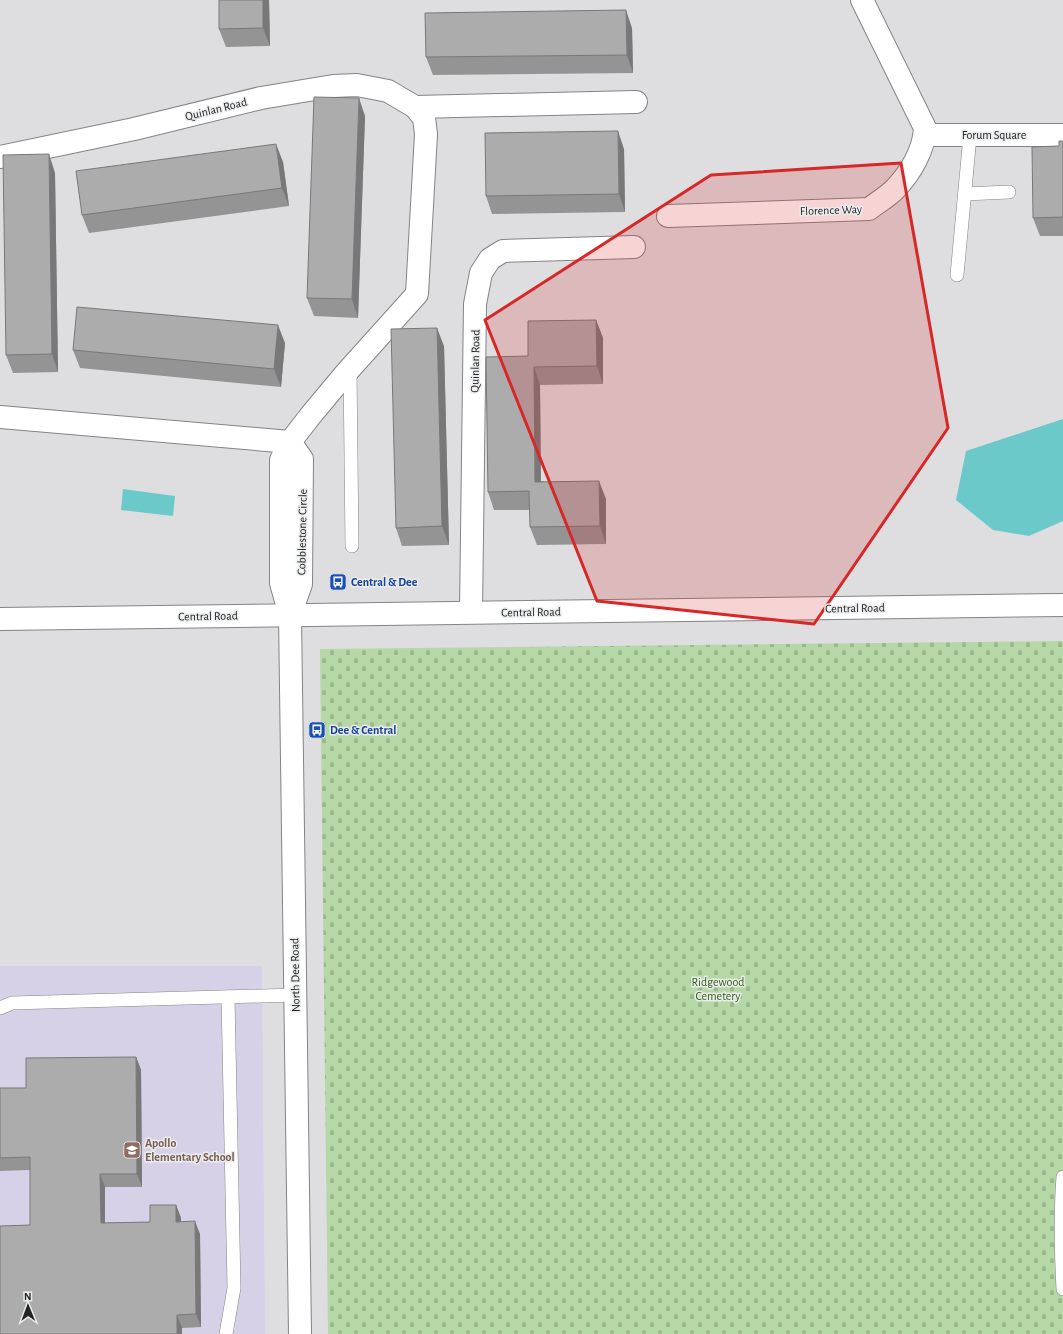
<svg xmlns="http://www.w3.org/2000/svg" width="1063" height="1334" font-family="'Alegreya Sans',sans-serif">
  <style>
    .education { fill: #d7d1e7 }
    .cemetery { fill: url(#cemetery-stones) }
    .water { fill: #6cc9ca }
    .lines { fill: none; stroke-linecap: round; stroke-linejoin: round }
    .service-casing { stroke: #848485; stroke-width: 14 }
    .minor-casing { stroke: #848485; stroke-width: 24 }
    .tertiary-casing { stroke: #848485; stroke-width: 24 }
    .secondary-casing { stroke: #848485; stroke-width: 24 }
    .service { stroke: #fff; stroke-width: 13 }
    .minor { stroke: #fff; stroke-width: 22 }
    .tertiary { stroke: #fff; stroke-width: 22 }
    .secondary { stroke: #fff; stroke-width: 22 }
    .wall { fill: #949495 }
    .shaded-wall { fill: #787879 }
    .building { fill: #acacad; stroke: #787879 }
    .marked { fill: #d62828; fill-opacity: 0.2; stroke: #d62828; stroke-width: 3; stroke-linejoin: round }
    .labels { text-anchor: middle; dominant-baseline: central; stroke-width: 3; stroke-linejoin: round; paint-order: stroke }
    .street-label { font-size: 12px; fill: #232424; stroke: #ebeced }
    .transit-label { font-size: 12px; font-weight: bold; fill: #164399; stroke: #ebeced; text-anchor: start }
    .park-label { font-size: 12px; fill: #336214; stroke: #ebeced }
    .education-label { font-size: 12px; font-weight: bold; fill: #785e54; stroke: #ebeced; text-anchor: start }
  </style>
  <defs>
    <pattern id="cemetery-stones" width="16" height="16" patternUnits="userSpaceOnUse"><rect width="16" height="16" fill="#b6d7a6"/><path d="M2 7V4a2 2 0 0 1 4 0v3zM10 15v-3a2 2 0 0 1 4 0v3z" fill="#9cb88f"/></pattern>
  </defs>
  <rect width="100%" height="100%" fill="#dedee0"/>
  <path class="education" d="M0,966H262L265,1334H0Z"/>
  <path class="cemetery" d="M1063,641V1334H328L320,649Z"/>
  <g class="water">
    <path d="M1063,419V521L1029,536L993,530L956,500L966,451Z"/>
    <path d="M123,489L175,496L173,516L121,510Z"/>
  </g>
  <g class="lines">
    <defs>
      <g id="service">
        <path d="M965,194L1009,192"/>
        <path d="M957,275L970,136"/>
        <path d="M350,368L352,546"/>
        <path d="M0,1008L12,1003L295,995"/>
        <path d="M1063,1177C1060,1214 1061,1251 1063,1289"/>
        <path d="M226,1334L234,1288L228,997"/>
      </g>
      <g id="minor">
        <path d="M415,107L636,102"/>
        <path d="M925,135H1063"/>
        <path d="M0,157L134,129L261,98L333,86L357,85L388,91L415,107L424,118L426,134L417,294L346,373L311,415L290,442L281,460V583L290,615"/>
        <path d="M668,216L869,209C878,202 889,196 896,188C911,172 924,150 925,128L862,0"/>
        <path d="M0,417L290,442L302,459L301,584L290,615"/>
        <path d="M471,612L475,304L481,273L490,259L503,251L634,247"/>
      </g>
      <path id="tertiary" d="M290,615L300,1334"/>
      <path id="secondary" d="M0,619L1063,605"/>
    </defs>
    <use href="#service" class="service-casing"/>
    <use href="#minor" class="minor-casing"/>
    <use href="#tertiary" class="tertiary-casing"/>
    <use href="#secondary" class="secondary-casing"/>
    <use href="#service" class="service"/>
    <use href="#minor" class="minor"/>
    <use href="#tertiary" class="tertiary"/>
    <use href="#secondary" class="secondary"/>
  </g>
  <g class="wall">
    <path d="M269,0L270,46L226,47L219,29Z"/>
    <path d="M632,28L633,73L433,75L426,57Z"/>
    <path d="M365,116L358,318L314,316L307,298Z"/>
    <path d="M1063,141V236H1040L1033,218L1059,146Z"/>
    <path d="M624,149L625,212L492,214L486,196Z"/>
    <path d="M283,162L289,206L89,233L82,215Z"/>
    <path d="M55,173L58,372L13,373L6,355Z"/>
    <path d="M596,320L603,338V384L540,385L541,481L606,499V544L537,545L530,527V510H494L488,492L528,356Z"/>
    <path d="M285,343L281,387L80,368L73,350Z"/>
    <path d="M444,346L449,545L402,546L396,528Z"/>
    <path d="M136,1057L141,1070L142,1187H105V1223L150,1222L176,1205L181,1218V1222L200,1234L201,1327L182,1328L30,1225V1170L0,1171V1088H26Z"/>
  </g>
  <g class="shaded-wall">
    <path d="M263,0H269L270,46L263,28Z"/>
    <path d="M626,10L632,28L633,73L627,55Z"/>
    <path d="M359,98L365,116L358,318L352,299Z"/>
    <path d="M618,131L624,149L625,212L619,194Z"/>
    <path d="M276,144L283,162L289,206L282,188Z"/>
    <path d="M49,154L55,173L58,372L52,354Z"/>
    <path d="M596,320L603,338V384L597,366Z"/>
    <path d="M278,325L285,343L281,387L274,369Z"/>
    <path d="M437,328L444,346L449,545L442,526Z"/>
    <path d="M534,367L540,385L541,500L535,482Z"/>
    <path d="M599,481L606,499V544L600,526Z"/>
    <path d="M136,1057L141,1070L142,1187L137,1174Z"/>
    <path d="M100,1174L105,1187V1236L101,1223Z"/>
    <path d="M176,1205L181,1218V1235L176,1222Z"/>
    <path d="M195,1221L200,1234L201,1327L196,1314Z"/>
    <path d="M177,1315L182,1328V1334H177Z"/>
  </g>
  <g class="building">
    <path d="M219,0H263V28L219,29Z"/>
    <path d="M626,10L627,55L426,57L425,13Z"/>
    <path d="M314,97L359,98L352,299L307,298Z"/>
    <path d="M618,131L619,194L486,196L485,133Z"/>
    <path d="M1059,141H1063V217L1033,218L1032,147L1059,146Z"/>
    <path d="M276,144L282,188L82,215L76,171Z"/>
    <path d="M49,154L52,354L6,355L3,155Z"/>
    <path d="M77,307L278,325L274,369L73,350Z"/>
    <path d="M596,320L597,366L534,367L535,482L599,481L600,526L530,527L529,491L488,492L486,357L528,356V321Z"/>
    <path d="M437,328L442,526L396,528L391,329Z"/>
    <path d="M136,1057L137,1174H100L101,1223L150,1222V1205H176V1222L195,1221L196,1314L177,1315V1334H0V1226L30,1225V1157L0,1158V1088H26V1058Z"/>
  </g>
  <path class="marked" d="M901,163L948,428L814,624L597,601L485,320L711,175Z"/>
  <defs>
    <symbol id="bus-square" viewBox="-11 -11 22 22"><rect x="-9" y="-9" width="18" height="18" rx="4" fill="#1a4fb4" stroke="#ebeced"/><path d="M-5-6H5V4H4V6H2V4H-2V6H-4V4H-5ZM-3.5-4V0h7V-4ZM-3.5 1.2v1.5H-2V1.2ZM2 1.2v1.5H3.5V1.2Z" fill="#fff"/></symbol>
    <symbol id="school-square" viewBox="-11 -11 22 22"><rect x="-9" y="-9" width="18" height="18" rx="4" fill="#8d6e63" stroke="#ebeced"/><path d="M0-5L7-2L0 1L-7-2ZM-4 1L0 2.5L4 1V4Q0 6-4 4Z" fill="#fff"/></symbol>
  </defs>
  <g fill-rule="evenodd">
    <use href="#bus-square" x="328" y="572" width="20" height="20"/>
    <use href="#bus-square" x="307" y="720" width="20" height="20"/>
    <use href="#school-square" x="122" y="1140" width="20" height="20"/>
  </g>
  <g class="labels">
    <g class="street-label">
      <text transform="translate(216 109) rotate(-14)">Quinlan Road</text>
      <text x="994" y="135">Forum Square</text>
      <text transform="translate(831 210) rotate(-2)">Florence Way</text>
      <text transform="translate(475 361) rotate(-89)">Quinlan Road</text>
      <text transform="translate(302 532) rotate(-89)">Cobblestone Circle</text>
      <text transform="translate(855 608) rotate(-1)">Central Road</text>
      <text transform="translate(531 612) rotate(-1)">Central Road</text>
      <text transform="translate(208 616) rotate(-1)">Central Road</text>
      <text transform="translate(295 975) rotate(-91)">North Dee Road</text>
    </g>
    <g class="transit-label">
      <text x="351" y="582">Central &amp; Dee</text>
      <text x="330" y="730">Dee &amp; Central</text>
    </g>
    <g class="park-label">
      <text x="718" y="982">Ridgewood<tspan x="718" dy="14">Cemetery</tspan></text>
    </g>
    <g class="education-label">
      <text x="145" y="1143">Apollo<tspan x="145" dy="14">Elementary School</tspan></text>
    </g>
  </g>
  <g transform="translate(28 1306) rotate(359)" stroke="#ebeced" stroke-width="3" paint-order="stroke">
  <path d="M0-3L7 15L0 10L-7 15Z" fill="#232424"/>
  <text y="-6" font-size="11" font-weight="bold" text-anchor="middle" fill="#232424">N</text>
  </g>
</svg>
